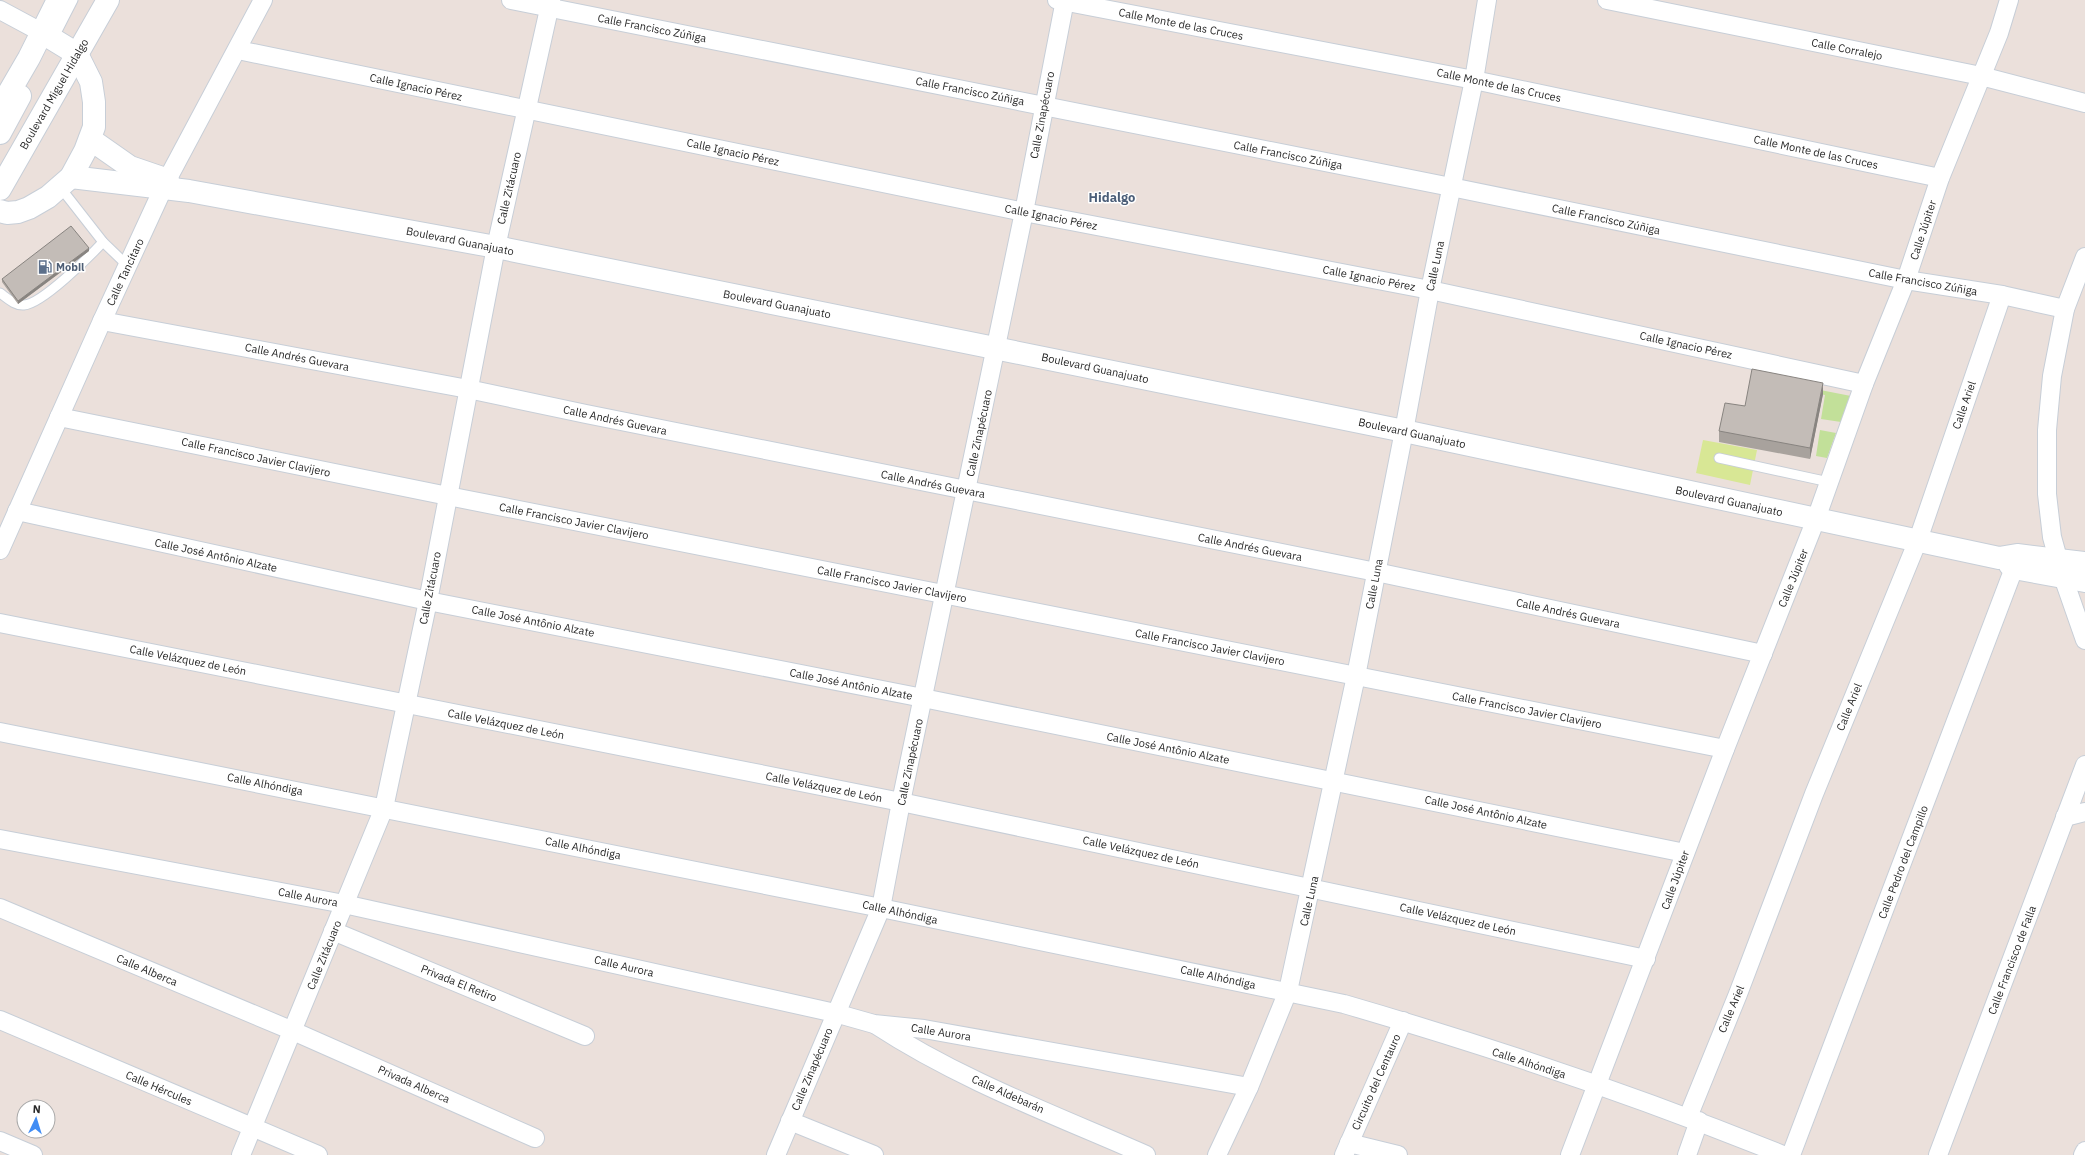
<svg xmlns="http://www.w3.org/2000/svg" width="2085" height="1155" font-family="'IBM Plex Sans',sans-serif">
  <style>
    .green { fill: #c2e099 }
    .pitch { fill: #d8e795 }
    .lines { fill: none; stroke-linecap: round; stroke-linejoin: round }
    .lane-casing { stroke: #c7ced7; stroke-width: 11 }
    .street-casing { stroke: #c7ced7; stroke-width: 20 }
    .secondary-casing { stroke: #c7ced7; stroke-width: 24 }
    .lane { stroke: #fff; stroke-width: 9 }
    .street { stroke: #fff; stroke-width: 18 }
    .secondary { stroke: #fff; stroke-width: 22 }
    .wall { fill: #a8a29d }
    .shaded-wall { fill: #888480 }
    .building { fill: #c3bcb7; stroke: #888480 }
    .labels { text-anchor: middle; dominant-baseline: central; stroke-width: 3; stroke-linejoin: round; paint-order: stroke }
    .street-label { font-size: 11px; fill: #292929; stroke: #fff }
    .service-label { font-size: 11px; font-weight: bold; fill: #4e5e75; stroke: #fff; text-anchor: start }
    .quarter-label { font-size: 13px; font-weight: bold; fill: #4b5e78; stroke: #fff }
  </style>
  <rect width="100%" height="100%" fill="#ebe0db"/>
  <g class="green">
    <path d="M1753,377L1851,396L1841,422L1821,419L1825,395L1752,381Z"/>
    <path d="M1820,430L1836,433L1827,458L1816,456Z"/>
  </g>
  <path class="pitch" d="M1703,440L1757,450L1750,485L1696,473Z"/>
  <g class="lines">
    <defs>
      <g id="lane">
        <path d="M53,39L73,0"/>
        <path d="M60,187L103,242L128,266"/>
        <path d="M0,293C7,298 15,306 24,305C42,304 90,256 103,242"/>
        <path d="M1719,458L1829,482"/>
      </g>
      <g id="street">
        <path d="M511,0L1451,187L1906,280L2002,295L2065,309"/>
        <path d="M1057,0L1474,80L1940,178"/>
        <path d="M1607,0L1981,76L2085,103"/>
        <path d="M0,10L41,32"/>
        <path d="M238,50L1024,212L1430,290L1864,384"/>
        <path d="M2085,257L2065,309L2052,376L2047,430V494L2052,537L2063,577L2085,640"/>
        <path d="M102,321L468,389L586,414L1376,572L1763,654"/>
        <path d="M59,417L448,496L1725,749"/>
        <path d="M17,511L428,601L923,698L1685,853"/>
        <path d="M0,550L102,321L167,180L263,0"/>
        <path d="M0,623L901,802L1646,959"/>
        <path d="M0,732L881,908L1344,1004C1492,1047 1640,1097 1783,1155"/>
        <path d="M2065,817L2085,812"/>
        <path d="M0,839L344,904L835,1013L874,1024L924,1029L1249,1087"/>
        <path d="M0,908L293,1031L535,1138"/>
        <path d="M333,931L585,1036"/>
        <path d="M0,1020L318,1155"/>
        <path d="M876,1025C960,1080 1055,1115 1146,1155"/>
        <path d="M1688,1117L1738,994L1814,794L1918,540L2002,295"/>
        <path d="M790,1121L874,1155"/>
        <path d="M0,1141L33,1155"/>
        <path d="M1349,1143L1398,1155"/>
        <path d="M241,1155L384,808L428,601L496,247L551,0"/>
        <path d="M776,1155L881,908L901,802L1024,212L1065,0"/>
        <path d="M1217,1155L1249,1087L1288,991L1356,676L1404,431L1430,290L1474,80L1487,0"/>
        <path d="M1344,1155L1403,1021"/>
        <path d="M1570,1155L1725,749L1816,519L1864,384L1906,280L1940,178L1999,33L2009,0"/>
        <path d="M1687,1155L1699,1121"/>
        <path d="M1791,1155L2014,568L2017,555"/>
        <path d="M1938,1155L2085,765"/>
        <path d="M2083,1155L2085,1151"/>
      </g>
      <g id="secondary">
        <path d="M0,108L29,58L58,0"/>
        <path d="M0,133L20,96"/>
        <path d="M90,139L130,167L168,180"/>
        <path d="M71,177L189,191L496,247L1404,431L1999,558L2017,555L2085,563"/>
        <path d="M0,189L108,0"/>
        <path d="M0,211L7,213L18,212L29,208L48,197L71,177L85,151L94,127V102L91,82L77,54L41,32"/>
        <path d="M2010,565L2014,568L2085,581"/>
      </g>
    </defs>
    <use href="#lane" class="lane-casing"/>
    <use href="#street" class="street-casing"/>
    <use href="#secondary" class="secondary-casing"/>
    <use href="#lane" class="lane"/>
    <use href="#street" class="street"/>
    <use href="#secondary" class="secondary"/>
  </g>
  <g class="wall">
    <path d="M89,251L18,304L2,282V279Z"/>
    <path d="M1823,394L1810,459L1719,442V431Z"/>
  </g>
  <g class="shaded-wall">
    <path d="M89,248V251L18,304V301Z"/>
    <path d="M1823,383V394L1810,459V448Z"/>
  </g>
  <g class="building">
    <path d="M71,226L89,248L18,301L2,279Z"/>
    <path d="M1752,369L1823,383L1810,448L1719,431L1725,403L1745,406Z"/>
  </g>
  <defs>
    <symbol id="fuel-bare" viewBox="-9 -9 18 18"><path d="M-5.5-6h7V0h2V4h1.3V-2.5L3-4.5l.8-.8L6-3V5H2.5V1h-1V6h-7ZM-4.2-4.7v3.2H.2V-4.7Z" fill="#5c6f8a" stroke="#fff" stroke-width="2.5" paint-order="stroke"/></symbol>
  </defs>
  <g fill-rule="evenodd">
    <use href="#fuel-bare" x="35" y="257" width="20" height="20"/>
  </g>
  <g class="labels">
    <g class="street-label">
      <text transform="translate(1181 24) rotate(11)">Calle Monte de las Cruces</text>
      <text transform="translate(652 28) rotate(11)">Calle Francisco Zúñiga</text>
      <text transform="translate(1847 49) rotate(11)">Calle Corralejo</text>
      <text transform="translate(1499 85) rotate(12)">Calle Monte de las Cruces</text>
      <text transform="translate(416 87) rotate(12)">Calle Ignacio Pérez</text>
      <text transform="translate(970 91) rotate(11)">Calle Francisco Zúñiga</text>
      <text transform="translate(54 94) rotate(-60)">Boulevard Miguel Hidalgo</text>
      <text transform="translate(1042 115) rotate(-79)">Calle Zinapécuaro</text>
      <text transform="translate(733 152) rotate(12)">Calle Ignacio Pérez</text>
      <text transform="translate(1816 152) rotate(12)">Calle Monte de las Cruces</text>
      <text transform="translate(1288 155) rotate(11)">Calle Francisco Zúñiga</text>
      <text transform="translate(509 188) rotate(-77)">Calle Zitácuaro</text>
      <text transform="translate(1051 217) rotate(11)">Calle Ignacio Pérez</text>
      <text transform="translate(1606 219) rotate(12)">Calle Francisco Zúñiga</text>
      <text transform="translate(1923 230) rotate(-72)">Calle Júpiter</text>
      <text transform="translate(460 241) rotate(11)">Boulevard Guanajuato</text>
      <text transform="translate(1435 266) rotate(-78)">Calle Luna</text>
      <text transform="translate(125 272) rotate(-65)">Calle Tancítaro</text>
      <text transform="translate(1369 278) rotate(11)">Calle Ignacio Pérez</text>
      <text transform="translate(1923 282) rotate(10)">Calle Francisco Zúñiga</text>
      <text transform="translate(777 304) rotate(11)">Boulevard Guanajuato</text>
      <text transform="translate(1686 345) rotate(12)">Calle Ignacio Pérez</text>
      <text transform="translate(297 357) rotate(11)">Calle Andrés Guevara</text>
      <text transform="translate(1095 368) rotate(12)">Boulevard Guanajuato</text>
      <text transform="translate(1964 405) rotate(-71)">Calle Ariel</text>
      <text transform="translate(615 420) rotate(12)">Calle Andrés Guevara</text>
      <text transform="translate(979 433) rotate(-78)">Calle Zinapécuaro</text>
      <text transform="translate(1412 433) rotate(12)">Boulevard Guanajuato</text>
      <text transform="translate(256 457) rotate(12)">Calle Francisco Javier Clavijero</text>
      <text transform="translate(933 484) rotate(11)">Calle Andrés Guevara</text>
      <text transform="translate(1729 501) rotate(12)">Boulevard Guanajuato</text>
      <text transform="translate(574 521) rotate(11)">Calle Francisco Javier Clavijero</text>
      <text transform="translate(1250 547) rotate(11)">Calle Andrés Guevara</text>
      <text transform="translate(216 555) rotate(12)">Calle José Antônio Alzate</text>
      <text transform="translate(1793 578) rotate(-68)">Calle Júpiter</text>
      <text transform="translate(892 584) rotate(11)">Calle Francisco Javier Clavijero</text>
      <text transform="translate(1374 584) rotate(-79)">Calle Luna</text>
      <text transform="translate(430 588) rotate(-79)">Calle Zitácuaro</text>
      <text transform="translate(1568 613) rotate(12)">Calle Andrés Guevara</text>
      <text transform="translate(533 621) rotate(11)">Calle José Antônio Alzate</text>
      <text transform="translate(1210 647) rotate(11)">Calle Francisco Javier Clavijero</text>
      <text transform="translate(188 660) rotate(11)">Calle Velázquez de León</text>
      <text transform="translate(851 684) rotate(11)">Calle José Antônio Alzate</text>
      <text transform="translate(1849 707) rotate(-68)">Calle Ariel</text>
      <text transform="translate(1527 710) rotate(11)">Calle Francisco Javier Clavijero</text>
      <text transform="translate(506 724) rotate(11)">Calle Velázquez de León</text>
      <text transform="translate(1168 748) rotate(11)">Calle José Antônio Alzate</text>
      <text transform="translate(910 762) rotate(-78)">Calle Zinapécuaro</text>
      <text transform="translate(265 784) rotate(11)">Calle Alhóndiga</text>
      <text transform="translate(824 787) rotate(11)">Calle Velázquez de León</text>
      <text transform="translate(1486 812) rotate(12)">Calle José Antônio Alzate</text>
      <text transform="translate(583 848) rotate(11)">Calle Alhóndiga</text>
      <text transform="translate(1141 852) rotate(12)">Calle Velázquez de León</text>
      <text transform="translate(1903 862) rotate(-69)">Calle Pedro del Campillo</text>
      <text transform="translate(1675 880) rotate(-70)">Calle Júpiter</text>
      <text transform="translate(308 897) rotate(11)">Calle Aurora</text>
      <text transform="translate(1309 901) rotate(-77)">Calle Luna</text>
      <text transform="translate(900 912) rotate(12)">Calle Alhóndiga</text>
      <text transform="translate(1458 919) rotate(12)">Calle Velázquez de León</text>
      <text transform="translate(324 955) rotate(-68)">Calle Zitácuaro</text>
      <text transform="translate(2012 960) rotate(-69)">Calle Francisco de Falla</text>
      <text transform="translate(624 966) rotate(13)">Calle Aurora</text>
      <text transform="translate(147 970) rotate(23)">Calle Alberca</text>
      <text transform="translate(1218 977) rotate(12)">Calle Alhóndiga</text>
      <text transform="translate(459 983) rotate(22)">Privada El Retiro</text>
      <text transform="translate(1731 1009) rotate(-67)">Calle Ariel</text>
      <text transform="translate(941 1032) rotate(9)">Calle Aurora</text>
      <text transform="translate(1529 1063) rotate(18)">Calle Alhóndiga</text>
      <text transform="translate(812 1069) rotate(-67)">Calle Zinapécuaro</text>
      <text transform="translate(1376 1082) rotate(-66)">Circuito del Centauro</text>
      <text transform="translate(414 1084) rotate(24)">Privada Alberca</text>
      <text transform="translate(159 1088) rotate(23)">Calle Hércules</text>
      <text transform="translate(1008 1094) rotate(24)">Calle Aldebarán</text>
    </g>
    <g class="service-label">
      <text x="56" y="267">Mobil</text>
    </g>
    <g class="quarter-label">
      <text x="1112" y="197">Hidalgo</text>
    </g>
  </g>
  <g transform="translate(36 1119) rotate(4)"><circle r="19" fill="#ffffff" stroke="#a9a9a9"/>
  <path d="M0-3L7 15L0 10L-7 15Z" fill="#408cf4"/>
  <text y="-6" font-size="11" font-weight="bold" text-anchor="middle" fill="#292929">N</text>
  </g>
</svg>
